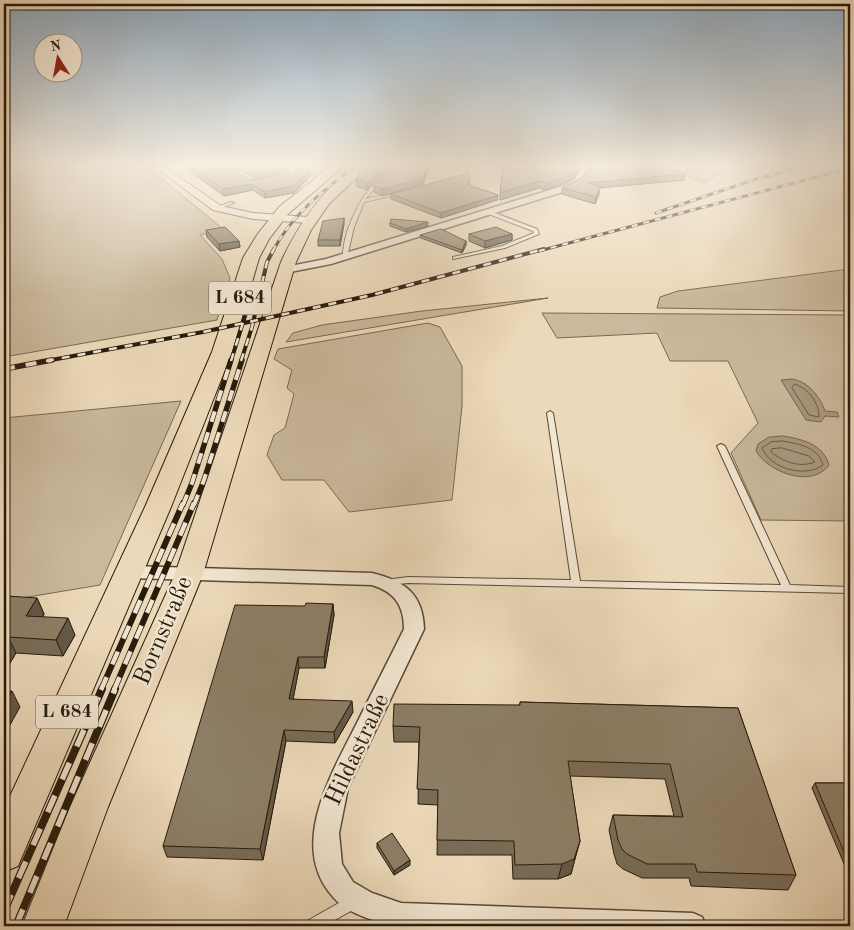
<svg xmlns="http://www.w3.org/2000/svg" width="854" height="930" font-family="'Old Standard TT',serif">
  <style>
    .green { fill: #cab99c; stroke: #786a54 }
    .water { fill: #a9987e; stroke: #756650 }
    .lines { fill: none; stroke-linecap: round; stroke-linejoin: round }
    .shore { stroke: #685a45; stroke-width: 1 }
    .service-casing { stroke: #584a37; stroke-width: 2 }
    .minor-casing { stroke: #584a37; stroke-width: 3 }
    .tertiary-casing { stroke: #584a37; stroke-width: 2 }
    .primary-casing { stroke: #261b0c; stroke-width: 2 }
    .service { fill: #f3e6d2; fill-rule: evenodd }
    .minor { fill: #f3e6d2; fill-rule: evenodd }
    .tertiary { fill: #f3e6d2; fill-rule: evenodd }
    .primary { fill: #ecd9b9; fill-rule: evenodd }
    .rail-far4-casing { stroke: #261b0c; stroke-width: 3 }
    .rail-far3-casing { stroke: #261b0c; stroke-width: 4 }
    .rail-far2-casing { stroke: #261b0c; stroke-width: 5.5 }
    .rail-far1-casing { stroke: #261b0c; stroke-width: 6 }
    .rail-casing { stroke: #261b0c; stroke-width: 8 }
    .rail-far4 { stroke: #f3e6d2; stroke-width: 2; stroke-dasharray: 6; stroke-linecap: butt }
    .rail-far3 { stroke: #f3e6d2; stroke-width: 2.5; stroke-dasharray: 8; stroke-linecap: butt }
    .rail-far2 { stroke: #f3e6d2; stroke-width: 4; stroke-dasharray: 11; stroke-linecap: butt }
    .rail-far1 { stroke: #f3e6d2; stroke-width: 4.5; stroke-dasharray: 14; stroke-linecap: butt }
    .rail { stroke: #f3e6d2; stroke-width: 5.5; stroke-dasharray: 18; stroke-linecap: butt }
    .wall { fill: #796c58; stroke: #261b0c }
    .shaded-wall { fill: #635847; stroke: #261b0c }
    .building { fill: #8d7e66; stroke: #261b0c }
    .labels { text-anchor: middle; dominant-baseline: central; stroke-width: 5; stroke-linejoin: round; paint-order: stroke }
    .shield { fill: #f3e6d2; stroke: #645847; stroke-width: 1 }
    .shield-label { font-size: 19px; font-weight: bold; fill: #261b0c }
    .near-street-label { font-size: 24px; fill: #261b0c; stroke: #f3e6d2 }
  </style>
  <rect width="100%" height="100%" fill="#ecd9b9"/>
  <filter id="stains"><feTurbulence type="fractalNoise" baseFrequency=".004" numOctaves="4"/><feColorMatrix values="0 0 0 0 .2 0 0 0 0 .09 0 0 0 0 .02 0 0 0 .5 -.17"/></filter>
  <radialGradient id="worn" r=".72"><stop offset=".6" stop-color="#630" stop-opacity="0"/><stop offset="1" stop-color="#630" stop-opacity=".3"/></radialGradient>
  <g class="green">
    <path d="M4,165H145L157,175L155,176H159L224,230L200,235L222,259L230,278L217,320L4,357Z"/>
    <path d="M694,165H734L704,183L685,175L688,167Z"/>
    <path d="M850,269V311L657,308L660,297L678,291Z"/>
    <path d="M548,298L286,342L293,333L322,325L422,311Z"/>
    <path d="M542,313L850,315V521L761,520L731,453L758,423L728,361H670L657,333L557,338Z"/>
    <path d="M428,323L440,327L462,366V406L452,500L349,512L324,480H282L267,455L274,435L285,428L294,394L287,388L292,370L274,359L278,349Z"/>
    <path d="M181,401L100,585L4,601V418Z"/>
  </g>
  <g class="water">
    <path d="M792,379C807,381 820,396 825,411L837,412L839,417L825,416L821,422L806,420L781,380Z"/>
    <path d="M783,436C802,439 823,444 829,465C812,489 768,472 756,451L758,444L769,437Z"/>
  </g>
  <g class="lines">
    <g class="shore">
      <path d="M795,384C809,389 819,403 819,417L809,415L792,388Z"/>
      <path d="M783,441C799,444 818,447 823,465C805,478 771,469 762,448L771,442Z"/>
      <path d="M782,448L809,456L815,462C799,468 784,462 771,452L772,449Z"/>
    </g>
    <defs>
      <g id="service">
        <path d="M398,165H402L396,173L378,185L365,199L401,192L403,193L364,202L354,227L347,257L343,258C342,236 358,200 374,184C382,177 392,175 398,165Z"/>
        <path d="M300,173L324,174L326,175L324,176L301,175Z"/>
        <path d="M231,202L234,203L218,209L215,208Z"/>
        <path d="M486,211H490L537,229L539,234L505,248L453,259V257L502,246L534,233L533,231L486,213Z"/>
        <path d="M550,411L553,413L580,581L781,585L717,446L721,444L725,446L790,585L850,587V593L408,583L388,585L385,584L384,582L385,580L408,577L571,580L547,413Z"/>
        <path d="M353,895L358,897L360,902L358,907L324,926H305L307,921Z"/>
      </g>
      <g id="minor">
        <path d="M279,165H288L303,174L296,176Z"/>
        <path d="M578,165H586L589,167L581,182L569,190L331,264L285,273L280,270L285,267L326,259L563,186L575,179L581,168Z"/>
        <path d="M131,566L372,573C404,581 423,593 424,629L348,788L339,833L342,864L353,882L372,893L401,903L693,913L702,917L706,926H392C373,920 348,914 334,898C286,847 333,771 358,721C373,690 389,660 404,629C404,606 395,592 372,585L131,578L125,576L122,572L125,568Z"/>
      </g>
      <path id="tertiary" d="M152,165H162L221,206L253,213L308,217L313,220L308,223L253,219L213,210Z"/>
      <g id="primary">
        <path d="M332,165H345L289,213L269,239L259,258L232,352L171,507L18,866L4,872V809L145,507L212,352L243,258L257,235L279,207Z"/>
        <path d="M357,165H370L329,204L311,230L296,262L203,574L108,807L64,926H22L70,807L175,574L281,262C299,223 322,190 357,165Z"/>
      </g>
    </defs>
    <use href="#service" class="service-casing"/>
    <use href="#minor" class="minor-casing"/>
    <use href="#tertiary" class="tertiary-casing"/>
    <use href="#primary" class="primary-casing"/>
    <use href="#service" class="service"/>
    <use href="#minor" class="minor"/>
    <use href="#tertiary" class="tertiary"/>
    <use href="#primary" class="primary"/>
    <defs>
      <g id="rail-far4">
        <path d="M656,213L756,179L811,165"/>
        <path d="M273,251C292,214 324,190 356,165"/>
        <path d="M539,251L850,168"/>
      </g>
      <g id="rail-far3">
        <path d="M46,361L203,332L372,295L544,249"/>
        <path d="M231,361L252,294"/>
        <path d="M241,361L252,327L267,262L274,249"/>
      </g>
      <g id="rail-far2">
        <path d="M4,369L52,360"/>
        <path d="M183,505L192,483L231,360"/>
        <path d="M194,505L204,480L242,360"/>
      </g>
      <g id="rail-far1">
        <path d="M101,690L183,503"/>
        <path d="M114,690L194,503"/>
      </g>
      <g id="rail">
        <path d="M4,911L102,689"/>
        <path d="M16,926L115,689"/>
      </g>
    </defs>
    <use href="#rail-far4" class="rail-far4-casing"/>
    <use href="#rail-far3" class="rail-far3-casing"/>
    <use href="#rail-far2" class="rail-far2-casing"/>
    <use href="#rail-far1" class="rail-far1-casing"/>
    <use href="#rail" class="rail-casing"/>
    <use href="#rail-far4" class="rail-far4"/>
    <use href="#rail-far3" class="rail-far3"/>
    <use href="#rail-far2" class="rail-far2"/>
    <use href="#rail-far1" class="rail-far1"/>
    <use href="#rail" class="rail"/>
  </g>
  <g class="wall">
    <path d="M181,165H226L250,180L255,179L232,165H284L289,173L301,171L291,165H313V172H310V177L294,193L265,198L253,190L224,196Z"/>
    <path d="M368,165L367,190L356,186V179Z"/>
    <path d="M399,165H430L423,184L382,196L374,192V186L397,168Z"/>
    <path d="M503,165H579V168L574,178L562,184L545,190L539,188L500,200Z"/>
    <path d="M588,165H665L684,180L599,188V194L595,204L562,194V188L583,177L589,166Z"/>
    <path d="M470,177L469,185L498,195L497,200L441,218L391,199V194Z"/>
    <path d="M344,218V224L340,246H318V240Z"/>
    <path d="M390,223L428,226L406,232L390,226Z"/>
    <path d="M206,230L239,241L240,247L220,251L207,237Z"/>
    <path d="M469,234H512V240L485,248L469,241Z"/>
    <path d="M420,235L466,241V245L462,253L421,238Z"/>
    <path d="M37,598L44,614L43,617L75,635L63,656L16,653L4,673V601Z"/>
    <path d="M333,604L334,615L325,668H299L293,699L353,712L335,743L286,741L263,860L167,857L163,846L305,606Z"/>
    <path d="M520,702L738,708L796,875L788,890L691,886L689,878H642L623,869L617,864L614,854L609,830L613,815L674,816L665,779L570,776L580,841L576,855L571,874L558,879H513L512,855H437L438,805L418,804L419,742H394L393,726L520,705Z"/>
    <path d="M815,783H850V878L812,788Z"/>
    <path d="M377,843L410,865L394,875L377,848Z"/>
  </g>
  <g class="shaded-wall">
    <path d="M388,165H396L367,190L366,183Z"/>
    <path d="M428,165H430L423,184L382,196V189Z"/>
    <path d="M578,165H579V168L574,178L562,184L545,190L546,183Z"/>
    <path d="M288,167L289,173L256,180L255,174Z"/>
    <path d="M310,171V177L294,193L265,198V192Z"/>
    <path d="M685,174L684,180L599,188V194L595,204L596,197L588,183Z"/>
    <path d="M539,181V188L500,200V193Z"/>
    <path d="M252,184L253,190L224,196L223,189Z"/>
    <path d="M498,195L497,200L441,218V213Z"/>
    <path d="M344,218V224L340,246V240Z"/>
    <path d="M428,222V226L406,232V229Z"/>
    <path d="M512,234V240L485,248V241Z"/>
    <path d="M239,241L240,247L220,251L219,244Z"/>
    <path d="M466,241V245L462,253V250Z"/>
    <path d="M37,598L44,614L33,632L26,616Z"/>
    <path d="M333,604L334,615L325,668L324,657Z"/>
    <path d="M68,618L75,635L63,656L56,640Z"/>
    <path d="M8,637L16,653L4,673V643Z"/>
    <path d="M298,657L299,668L291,710L289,699Z"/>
    <path d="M12,691L20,707L5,734L4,732V704Z"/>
    <path d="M352,701L353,712L335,743L334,732Z"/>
    <path d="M284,730L286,741L263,860L260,849Z"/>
    <path d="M580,841L576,855L571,874L558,879L562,864Z"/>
    <path d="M410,860V865L394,875V871Z"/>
  </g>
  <g class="building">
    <path d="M188,165H226L250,180L299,171H310L293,186L265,192L252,184L223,189Z"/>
    <path d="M241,165H284L288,167L255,174Z"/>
    <path d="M368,165H388L366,183L356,179Z"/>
    <path d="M399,165H428L423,178L382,189L374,186L397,168Z"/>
    <path d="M503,165H578L574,172L563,178L546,183L539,181L500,193Z"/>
    <path d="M590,165H665L685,174L588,183L600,187L596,197L562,188L583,177Z"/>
    <path d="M470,173L468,185L498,195L441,213L391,194Z"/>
    <path d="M344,218L340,240H318L323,221Z"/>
    <path d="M391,219L428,222L406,229L390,223Z"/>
    <path d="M225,227L239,241L219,244L206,230Z"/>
    <path d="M496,227L512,234L485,241L469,234Z"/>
    <path d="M441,229L466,241L462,250L420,235Z"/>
    <path d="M7,596L37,598L26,616L68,618L56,640L8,637L4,643V601Z"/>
    <path d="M306,603L333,604L324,657H298L289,699L352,701L334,732L284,730L260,849L163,846L235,605L305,606Z"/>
    <path d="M4,691H12L4,704Z"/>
    <path d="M520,702L738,708L796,875L697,872L695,864H647L627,854L622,849L618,840L613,815L683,817L670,764L568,761L580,841L574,859L562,864L515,865L514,841L437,840L438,790L417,789L420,727L393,726L394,704L520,705Z"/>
    <path d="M815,783H850V866Z"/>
    <path d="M392,833L410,860L394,871L377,843Z"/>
  </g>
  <linearGradient id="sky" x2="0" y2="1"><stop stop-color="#8fa9be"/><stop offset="0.56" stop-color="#f6eee0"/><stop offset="1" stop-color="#f6eee0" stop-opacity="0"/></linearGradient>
  <rect width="854" height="295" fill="url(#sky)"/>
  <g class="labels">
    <g class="shield">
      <rect x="209" y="281.5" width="62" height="33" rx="4"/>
      <rect x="36" y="695.5" width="62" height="33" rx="4"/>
    </g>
    <g class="shield-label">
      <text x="240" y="298">L 684</text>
      <text x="67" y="712">L 684</text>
    </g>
    <g class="near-street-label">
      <text transform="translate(164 631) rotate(-67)">Bornstraße</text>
      <text transform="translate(358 750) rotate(-65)">Hildastraße</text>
    </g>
  </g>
  <rect width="854" height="930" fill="none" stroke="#ecd9b9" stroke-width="20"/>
  <rect x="5" y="5" width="844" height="920" fill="none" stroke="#261b0c" stroke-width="2.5"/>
  <rect x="10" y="10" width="834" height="910" fill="none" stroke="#261b0c"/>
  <g transform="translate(58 58) rotate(349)"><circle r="24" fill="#f3e6d2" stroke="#a19583"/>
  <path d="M0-4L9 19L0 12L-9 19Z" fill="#8f2418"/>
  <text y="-8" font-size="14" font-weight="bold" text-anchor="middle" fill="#261b0c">N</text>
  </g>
  <rect width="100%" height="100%" filter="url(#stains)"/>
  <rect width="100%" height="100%" fill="url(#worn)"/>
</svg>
